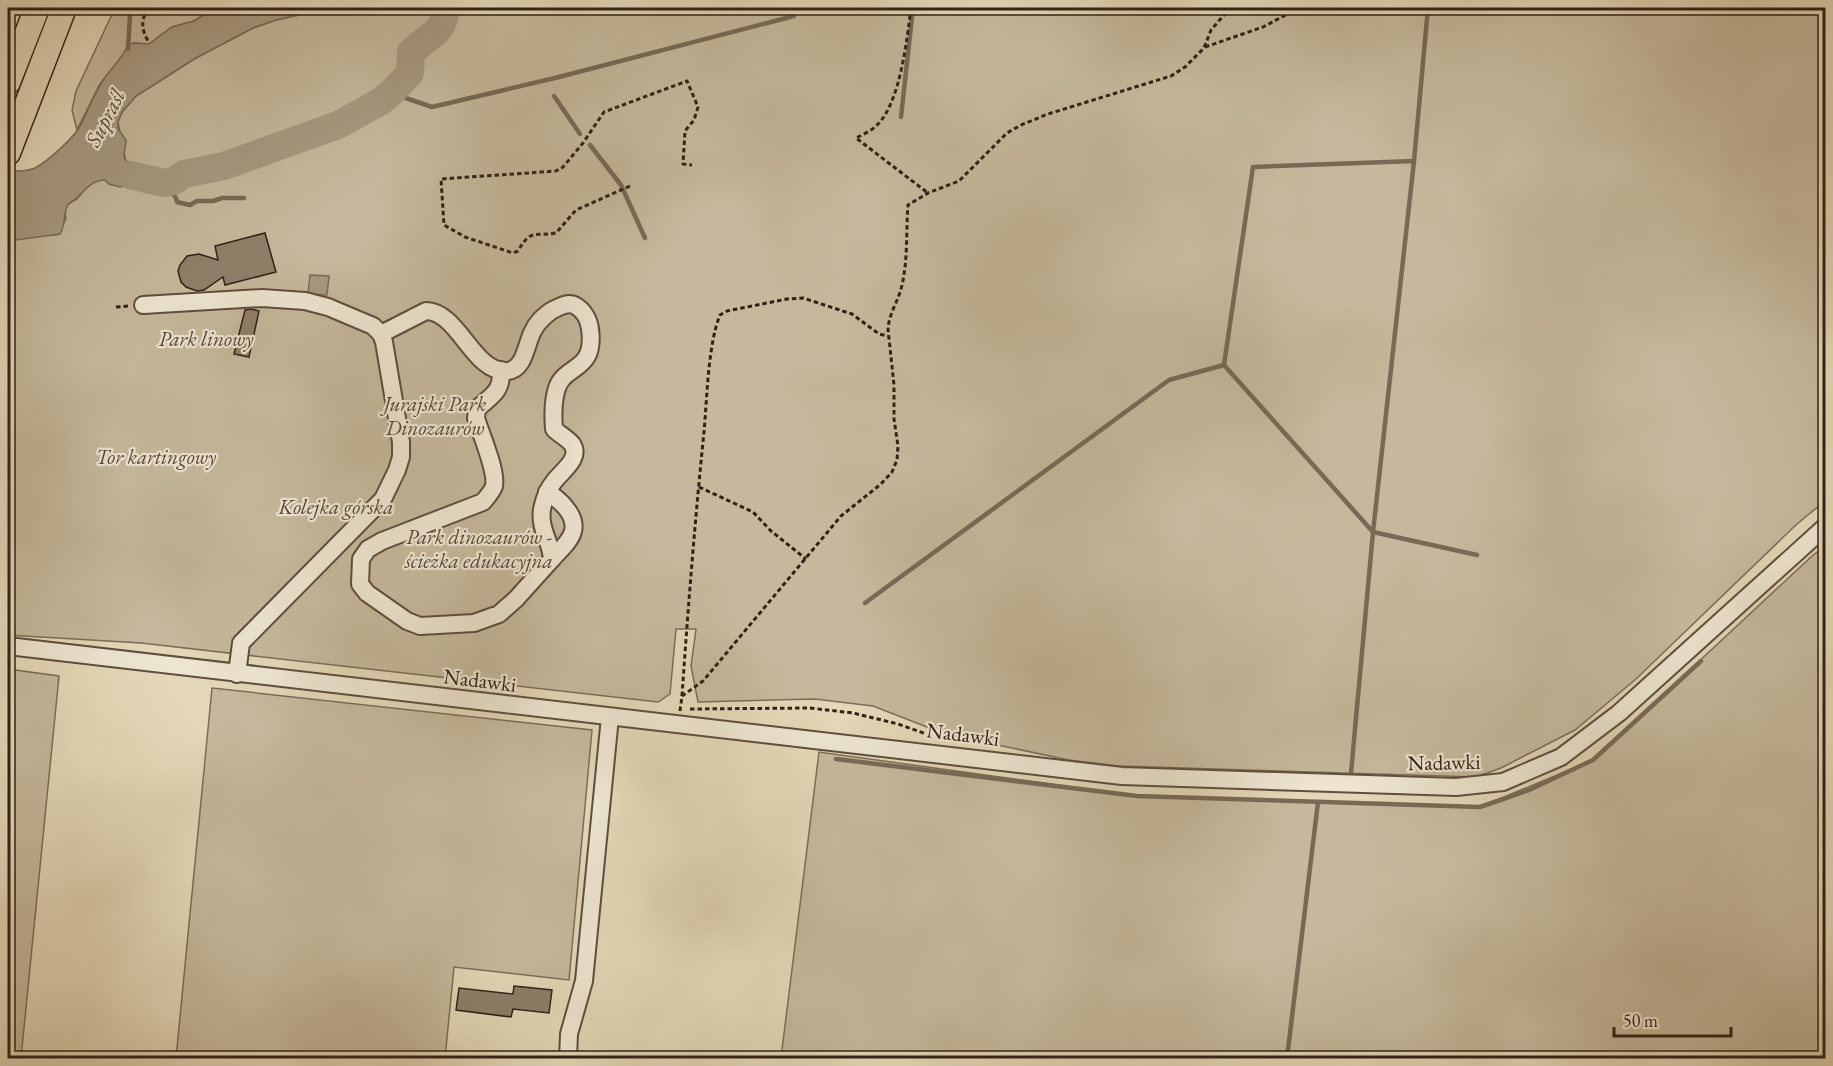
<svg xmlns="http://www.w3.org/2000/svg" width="1833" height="1066" font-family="'EB Garamond',serif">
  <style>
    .green { fill: #c5b89c; stroke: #7c6c5a; stroke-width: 1.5 }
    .water { fill: #a79981; stroke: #786957; stroke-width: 1.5 }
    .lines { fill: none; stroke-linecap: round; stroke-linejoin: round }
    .stream { stroke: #786957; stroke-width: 4.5 }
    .river { stroke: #a79981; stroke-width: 28 }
    .building { fill: #8e7f6a; stroke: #322017; stroke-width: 1.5 }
    .minor-casing { stroke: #5e4e3f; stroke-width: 20 }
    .highway-casing { stroke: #322017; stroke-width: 27 }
    .path { stroke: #322017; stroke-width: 3; stroke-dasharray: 4.5 3; stroke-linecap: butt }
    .minor { stroke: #ede5d0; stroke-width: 16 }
    .highway { stroke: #e3d7b7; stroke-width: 24 }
    .labels { text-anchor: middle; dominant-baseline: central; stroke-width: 4.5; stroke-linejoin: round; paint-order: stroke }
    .park-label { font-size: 21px; font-style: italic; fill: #574638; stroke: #ede5d0 }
    .street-label { font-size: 21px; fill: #322017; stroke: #ede5d0 }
    .water-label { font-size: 22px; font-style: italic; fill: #5b4a3c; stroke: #ede5d0 }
  </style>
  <rect width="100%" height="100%" fill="#e3d7b7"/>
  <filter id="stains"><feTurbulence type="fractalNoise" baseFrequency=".00333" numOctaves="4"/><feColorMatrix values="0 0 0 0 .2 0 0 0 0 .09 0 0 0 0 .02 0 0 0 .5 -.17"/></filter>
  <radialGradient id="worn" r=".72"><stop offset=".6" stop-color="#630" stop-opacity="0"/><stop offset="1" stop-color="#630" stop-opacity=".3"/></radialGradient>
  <g class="green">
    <path d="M115,8H215L194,21L172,27L149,44L133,43L100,84L77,130L72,110L76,91Z"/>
    <path d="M331,8H409L437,10L462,8H1825V501L1797,524L1636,679L1575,730L1501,768L1476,777L1119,766L1069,760L945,734L873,706L815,699L698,702L691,666L696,629H676L670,694L658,702L141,643L8,635V241L48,234L57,235L66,219L65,211L68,204L77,199L88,186L98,180H105L133,168L126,162L118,122L122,112L136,96L194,59L253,28L276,20Z"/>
    <path d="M1825,546V1058H781L819,752L1137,796L1480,807L1593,760L1812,556Z"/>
    <path d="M8,669L59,676L21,1058H8Z"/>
    <path d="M212,688L592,730L569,980L454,967L445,1058H176Z"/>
  </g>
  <g class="water">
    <path d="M215,8H331L276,20L253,28L194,59L163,79L136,96L122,112L118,122V129L126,140C126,145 124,151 124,155C125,169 156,177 167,178L170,184L168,188L162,189L137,183L120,187L109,184L105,180C88,180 82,197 68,204C63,214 66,224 60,234L8,241V170C17,171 26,172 35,168C47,162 72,139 79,128C87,113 93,96 102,82C110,68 122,60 128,45L134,43L149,44L172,27L194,21Z"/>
    <path d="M310,275L329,276L327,295L308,294Z"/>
  </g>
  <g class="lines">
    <g class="stream">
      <path d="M128,49L130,15L133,8"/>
      <path d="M391,93L432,107L559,77L794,16"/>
      <path d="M554,96L580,134"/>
      <path d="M901,117L913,8"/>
      <path d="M590,145L621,185L645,238"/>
      <path d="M166,185L176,198L177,202L190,205L197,201H213L222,198H244"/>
      <path d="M1224,365L1373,532L1477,555"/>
      <path d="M865,603L1169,380L1224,365L1253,167L1414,161"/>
      <path d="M836,759L1137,796L1480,807L1529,790L1593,760L1701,661"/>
      <path d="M1351,773L1373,532L1414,161L1428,8"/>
      <path d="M1287,1058L1318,802"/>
    </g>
    <path class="river" d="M130,175L164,183L174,181L184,174L224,166L338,125L383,100L396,88L410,73L411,52L437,31L442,24L447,8"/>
  </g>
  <g class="building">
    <path d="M265,233L276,272L225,285L223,277L204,290L197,291L186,287L181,282L178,271L180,265L187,256L199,254L218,260L215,246Z"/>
    <path d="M251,309L259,311L249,357L234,354L245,310Z"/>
    <path d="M514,986L552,990L549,1013L513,1009L511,1017L456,1010L459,988L513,994Z"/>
  </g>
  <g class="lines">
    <defs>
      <g id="minor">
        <path d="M143,305L262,298L305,301L328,307L373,326L381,334L384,342L401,442V457L397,470L383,499L241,643L237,674"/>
        <path d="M381,334L426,311C458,311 474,374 507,371C525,370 526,343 533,331C537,322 543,317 551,311C559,307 568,301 576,306C584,311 589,320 590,329C596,372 565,364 557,388C553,400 553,416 554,429C559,434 567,438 572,444C582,459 560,472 553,483C547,490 544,500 542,509C539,530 551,541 552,559L516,599L499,614L474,623L420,626L407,621L367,593L360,584L361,559L368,549L382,541L483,502C487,497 492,492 494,486C497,470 481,435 476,418L477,409C492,395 502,392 501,370"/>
        <path d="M547,492C559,499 577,515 573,531C571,541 558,552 552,559"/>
        <path d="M8,646L1122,776L1456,787L1503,782L1561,757L1619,713L1826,526"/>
        <path d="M568,1058L569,1034L584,981L610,717"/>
      </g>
      <g id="highway">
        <path d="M8,82L37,8"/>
        <path d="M8,153L64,8"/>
      </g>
    </defs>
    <use href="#minor" class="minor-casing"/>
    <use href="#highway" class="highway-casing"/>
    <g class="path">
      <path d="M148,8C141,21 141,28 148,41"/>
      <path d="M911,8C907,39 900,105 876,126C871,131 862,135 856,138L928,193"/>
      <path d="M1205,47L1263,27L1299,8"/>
      <path d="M630,186L576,210L556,233C535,237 531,228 518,251L513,253L465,237L444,225L441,179L556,171L563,167L583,143L604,112L687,81L698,107L694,120L685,131L683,164L692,165"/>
      <path d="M116,307L129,306"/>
      <path d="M699,487L753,512L771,531L806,559"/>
      <path d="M682,696C688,608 695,520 704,432C707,399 708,344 720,315L727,311L787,299L803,298L852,314L879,334L888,336"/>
      <path d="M690,709L810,708L853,713L898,724L932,736"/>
      <path d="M680,711L682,696L703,681L841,516L881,484L892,472L897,460L898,446L894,419V385L888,329C889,313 899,300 902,285C908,259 906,231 908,205L928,193L959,181L1007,133L1021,125L1048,114L1171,76L1185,67L1204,48L1211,30L1230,8"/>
    </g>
    <use href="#minor" class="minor"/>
    <use href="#highway" class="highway"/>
  </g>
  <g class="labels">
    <g class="park-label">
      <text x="206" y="338">Park linowy</text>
      <text x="435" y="403">Jurajski Park<tspan x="435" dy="24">Dinozaurów</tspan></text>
      <text x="156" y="456">Tor kartingowy</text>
      <text x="336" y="506">Kolejka górska</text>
      <text x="479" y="536">Park dinozaurów -<tspan x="479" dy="24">ścieżka edukacyjna</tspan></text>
    </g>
    <g class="street-label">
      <text transform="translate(480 680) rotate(7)">Nadawki</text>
      <text transform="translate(963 734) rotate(7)">Nadawki</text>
      <text transform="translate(1444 762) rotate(-1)">Nadawki</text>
    </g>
    <g class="water-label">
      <text transform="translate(105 118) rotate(-63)">Supraśl</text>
    </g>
  </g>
  <rect width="1833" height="1066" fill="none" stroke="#e3d7b7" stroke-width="30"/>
  <rect x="9" y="9" width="1815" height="1048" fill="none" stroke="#322017" stroke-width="3"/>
  <rect x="15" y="15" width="1803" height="1036" fill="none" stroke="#322017" stroke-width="1.5"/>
  <path d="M1614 1027v9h117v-9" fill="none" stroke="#322017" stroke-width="3"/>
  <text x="1623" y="1027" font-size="18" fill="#322017" stroke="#ede5d0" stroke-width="4.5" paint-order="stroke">50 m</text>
  <rect width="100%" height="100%" filter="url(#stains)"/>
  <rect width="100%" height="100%" fill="url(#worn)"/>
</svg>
